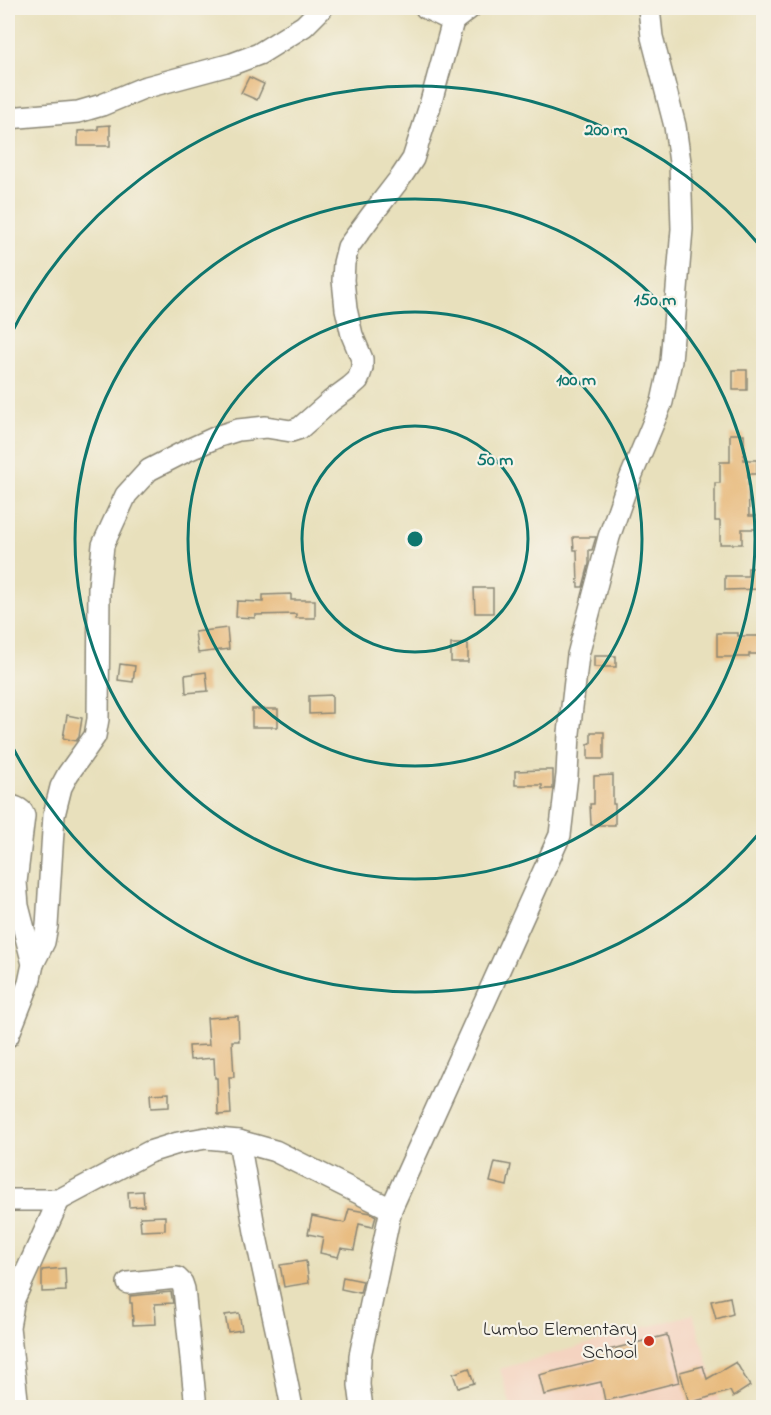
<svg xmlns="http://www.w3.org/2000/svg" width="771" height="1415" font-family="'Indie Flower',sans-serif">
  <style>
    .built { fill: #f4d3c0 }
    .building { fill: #e8bb7f }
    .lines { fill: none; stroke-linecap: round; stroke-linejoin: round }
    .minor-casing { stroke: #8a8674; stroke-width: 24 }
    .minor { stroke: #fff; stroke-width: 21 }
    .ring { fill: none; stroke: #0f766e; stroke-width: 3 }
    .poi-dot { fill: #c8321e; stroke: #f7f3e8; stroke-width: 2 }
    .labels { text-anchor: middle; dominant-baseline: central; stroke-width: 4.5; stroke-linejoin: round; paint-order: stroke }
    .poi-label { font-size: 20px; fill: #2b2b2b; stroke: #f7f3e8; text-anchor: end }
    .centre { fill: #0f766e; stroke: #f7f3e8; stroke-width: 3 }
    .ring-label { font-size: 18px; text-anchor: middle; font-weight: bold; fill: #0f766e; stroke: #f7f3e8; stroke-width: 4.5; stroke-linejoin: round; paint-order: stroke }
  </style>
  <rect width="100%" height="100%" fill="#f7f3e8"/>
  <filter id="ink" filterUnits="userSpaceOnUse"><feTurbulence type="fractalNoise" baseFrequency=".0167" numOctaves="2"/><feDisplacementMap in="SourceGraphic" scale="12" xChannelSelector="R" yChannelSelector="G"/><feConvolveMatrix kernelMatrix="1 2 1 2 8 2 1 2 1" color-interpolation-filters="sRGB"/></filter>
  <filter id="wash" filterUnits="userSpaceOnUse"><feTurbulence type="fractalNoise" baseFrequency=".008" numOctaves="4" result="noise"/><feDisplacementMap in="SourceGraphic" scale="24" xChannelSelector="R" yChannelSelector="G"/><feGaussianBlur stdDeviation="1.35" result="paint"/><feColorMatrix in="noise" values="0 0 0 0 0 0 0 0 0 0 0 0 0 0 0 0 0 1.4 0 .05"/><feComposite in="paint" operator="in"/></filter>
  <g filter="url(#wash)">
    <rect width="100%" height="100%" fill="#e8e0bc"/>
    <path class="built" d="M693,1314L721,1407H511L500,1369Z"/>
    <g id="blocks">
      <g class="building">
        <path d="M249,77L264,84L257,100L241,93Z"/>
        <path d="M110,125V146H78V131L98,130V126Z"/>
        <rect x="733" y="370" width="14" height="20"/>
        <path d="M730,434H744V460H757V474H748L749,516H760V529H742V544H720V521H715V483H720V462H730Z"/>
        <path d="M573,537H596L592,550H589V564L583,587H578L577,550H574Z"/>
        <path d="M748,568H760L761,589L725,590V576H748Z"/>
        <path d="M474,588H493V613H475Z"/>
        <path d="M291,594V600H315V618H296V614L255,615V618L236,617L237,601L263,602V595Z"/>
        <path d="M227,628L229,649L198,653L195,632Z"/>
        <path d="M717,633H738V636H764V654H749V657H717Z"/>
        <rect x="451" y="644" width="17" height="18"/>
        <rect x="594" y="656" width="22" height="11"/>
        <path d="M120,664L135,666L133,682L118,680Z"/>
        <path d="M206,672L208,691L186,693L185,675Z"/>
        <path d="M332,695V713L309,714V696Z"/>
        <rect x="252" y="709" width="26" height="18"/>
        <path d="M67,715L82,718L79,737L76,741L63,738Z"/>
        <path d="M591,732H604V759H588V744L591,743Z"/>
        <path d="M542,770H553V789H542V785H515V771Z"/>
        <path d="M613,775V804H615V825H591L590,804H594V776Z"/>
        <path d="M238,1016L239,1041H232L234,1077H229L231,1114L218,1115L217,1078H215L214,1058L190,1060L189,1046L209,1045L207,1018Z"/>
        <path d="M169,1093V1107L151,1108L150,1094Z"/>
        <path d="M495,1162L511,1165L507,1186L490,1182Z"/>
        <path d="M143,1191L144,1206L129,1207L128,1192Z"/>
        <path d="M349,1209L371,1213L376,1216L373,1227L359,1224L354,1250L341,1248L338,1257L320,1253L323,1237L308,1234L312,1216L345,1223Z"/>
        <path d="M165,1216V1230L141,1231L140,1217Z"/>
        <path d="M306,1261L309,1283L284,1287L280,1265Z"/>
        <path d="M65,1268L66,1291L42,1292V1270Z"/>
        <path d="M343,1277L363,1281L360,1293L341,1289Z"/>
        <path d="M171,1292L173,1303L155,1304L156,1324L133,1325L132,1303H130V1296Z"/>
        <path d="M730,1297L733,1314L716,1319L711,1301Z"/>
        <path d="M239,1313L242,1330L228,1332L225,1315Z"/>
        <path d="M667,1335L679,1382L605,1401L601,1382L544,1395L539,1375L595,1361L593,1354Z"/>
        <path d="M736,1362L750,1386L733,1397L730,1391L689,1403L680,1372L703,1366L707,1379Z"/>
        <path d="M469,1368L474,1383L458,1388L453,1374Z"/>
      </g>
    </g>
  </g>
  <g filter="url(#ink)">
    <use href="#blocks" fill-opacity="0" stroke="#8a8674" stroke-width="1.5"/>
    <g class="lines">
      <defs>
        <g id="minor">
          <path d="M426,8L453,21L470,8"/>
          <path d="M8,118L78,112L102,105L143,88L232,64L259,54L304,26L322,8"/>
          <path d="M8,805C14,807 22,808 24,816L16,882L18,906L33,964L29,983L8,1036"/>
          <path d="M33,964L44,942L47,926L54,815L61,787L68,774L95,736L98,719L99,587L103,545L126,495L149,470L188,450L219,436L238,430L266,427L291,431L300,428L331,401L350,387L358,380L362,368V359L352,335L346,309L343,280L344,263L348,247L371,216L401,177L413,159L429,109L453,21"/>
          <path d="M239,1141L255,1232L280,1347L292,1408"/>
          <path d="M8,1200H59L149,1152L178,1143L206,1138L239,1141L275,1151L391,1209"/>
          <path d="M128,1283L177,1278L182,1283L184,1289L196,1408"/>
          <path d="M18,1408L9,1327L14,1299L59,1200"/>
          <path d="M362,1408L359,1385L360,1356L391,1209L560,835L567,775L569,733L578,655L609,537L625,491L662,402L671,361L682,229L680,162L675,126L652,37L649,8"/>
        </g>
      </defs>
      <use href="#minor" class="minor-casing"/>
      <use href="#minor" class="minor"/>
    </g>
  </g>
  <g class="ring">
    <circle cx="415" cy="539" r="113"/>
    <circle cx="415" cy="539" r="227"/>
    <circle cx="415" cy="539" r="340"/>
    <path d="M762 830A453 453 0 0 1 8 738M8 340A453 453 0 0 1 762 248"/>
  </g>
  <circle class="poi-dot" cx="649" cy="1341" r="6"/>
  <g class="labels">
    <g class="poi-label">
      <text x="637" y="1330">Lumbo Elementary<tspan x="637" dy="23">School</tspan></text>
    </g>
  </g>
  <circle cx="415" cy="539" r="9" class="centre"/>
  <g class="ring-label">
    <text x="606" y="135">200 m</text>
    <text x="655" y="305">150 m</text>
    <text x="576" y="385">100 m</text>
    <text x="495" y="465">50 m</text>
  </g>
  <rect width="771" height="1415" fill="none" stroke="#f7f3e8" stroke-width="30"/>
</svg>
